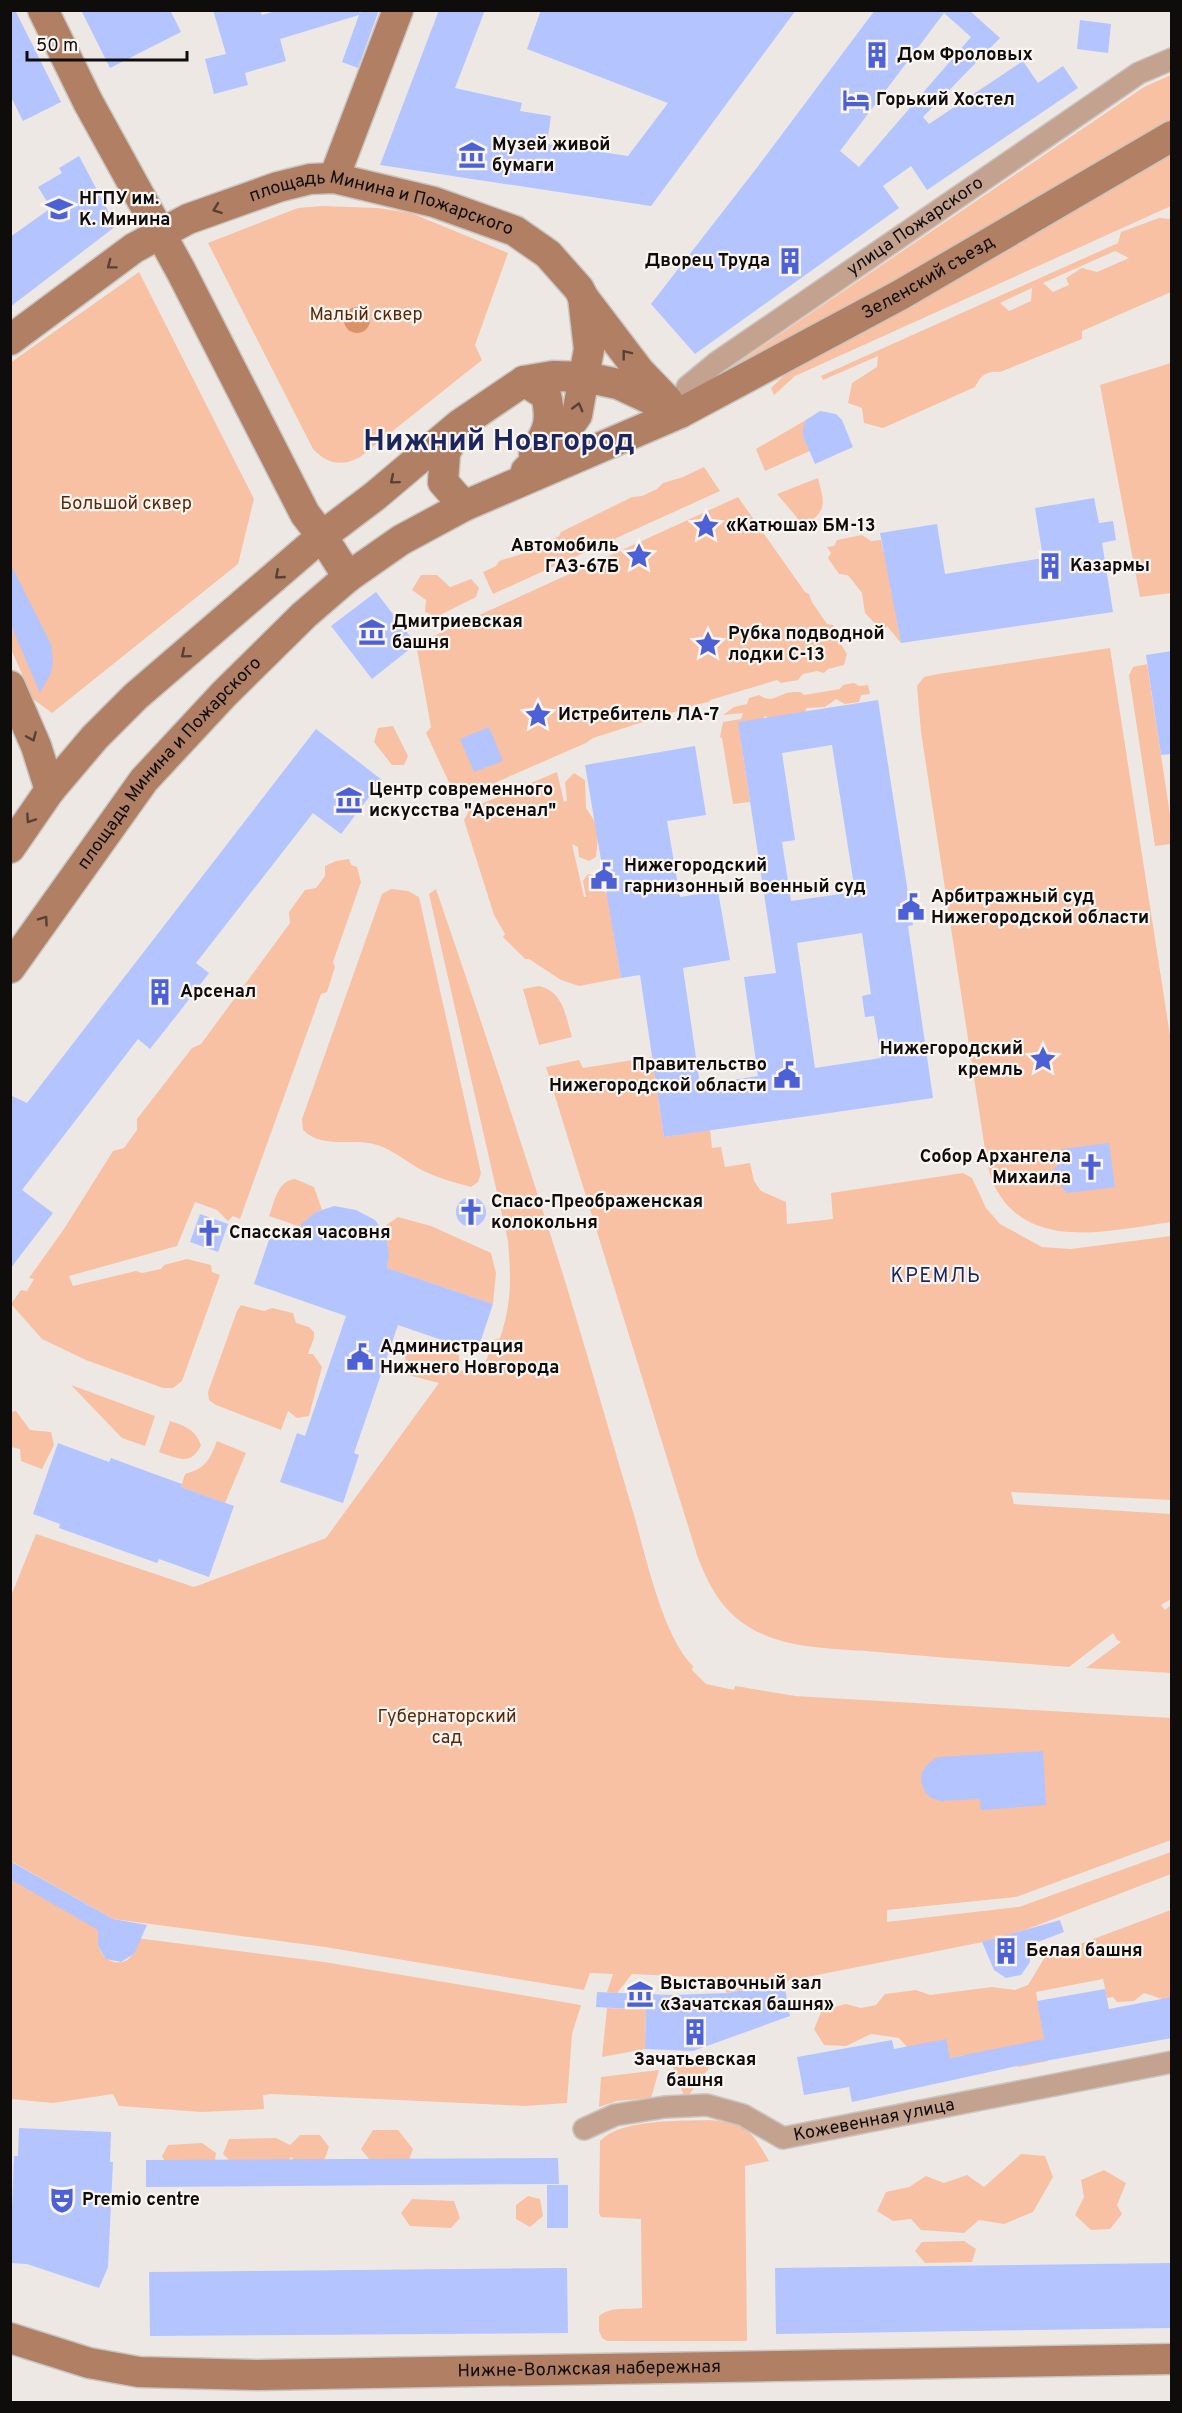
<svg xmlns="http://www.w3.org/2000/svg" width="1182" height="2413" font-family="Overpass,sans-serif">
  <style>
    .green { fill: #f8c1a3; fill-rule: evenodd }
    .water { fill: #dc9269 }
    .building { fill: #b3c4ff; fill-rule: evenodd }
    .lines { fill: none; stroke-linecap: round; stroke-linejoin: round }
    .street-casing { stroke: #cac5c1; stroke-width: 24 }
    .secondary-casing { stroke: #cac5c1; stroke-width: 33 }
    .street { stroke: #c4a290; stroke-width: 21 }
    .secondary { stroke: #b07f64; stroke-width: 30 }
    .oneway { stroke: #574034 }
    .labels { text-anchor: middle; dominant-baseline: central; stroke-width: 4.5; stroke-linejoin: round; paint-order: stroke }
    .poi-label { font-size: 18px; font-weight: bold; fill: #0f0d0c; stroke: #fbf5f2; text-anchor: start }
    .street-label { font-size: 18px; fill: #0f0d0c; stroke: #fbf5f2 }
    .park-label { font-size: 18px; fill: #572808; stroke: #fbf5f2 }
    .neighbourhood-label { font-size: 20px; letter-spacing: 1.5px; fill: #1c265e; stroke: #fbf5f2 }
    .town-label { font-size: 30px; font-weight: bold; fill: #1c265e; stroke: #fbf5f2 }
  </style>
  <rect width="100%" height="100%" fill="#eee8e4"/>
  <g class="green">
    <path d="M1171,75V126L891,285L735,369L733,366L1144,87Z"/>
    <path d="M1171,152V206L795,376L774,395L771,388L794,366Z"/>
    <path d="M321,206L378,208L411,213L508,253L475,345L482,360L360,457C342,467 327,464 313,449L208,243L298,208Z"/>
    <path d="M1159,218L1171,219V292L1082,331V339L1000,372C987,371 981,375 975,387L883,428L864,423L862,408L848,403L852,383L877,367L878,356L823,380L821,376L1118,243L1121,232ZM1115,251L1129,258L1097,272L1082,268L1066,278L1069,285L1053,292L1043,283ZM1032,288L1031,301L1009,311L1000,303Z"/>
    <path d="M139,272L254,499L238,564L52,713L33,699L11,649L10,363Z"/>
    <path d="M1171,363V593L1140,597L1100,385Z"/>
    <path d="M806,420L803,436L812,450L765,471L756,449Z"/>
    <path d="M704,467L720,491L493,594L483,572L496,566L499,561L525,553L559,536L561,532L632,497L642,496L657,489L663,483L683,477Z"/>
    <path d="M818,478C825,506 827,508 805,527L777,494Z"/>
    <path d="M738,497L805,592L809,594L812,602L827,624L833,625L840,643L847,654L844,665L828,669L824,673L817,671L803,674L798,680L781,683L777,680L710,700L709,702L699,704L593,738L586,743L469,794L459,795L453,791L426,733L431,727L416,644Z"/>
    <path d="M862,535L871,541L881,540L883,551L887,554L895,574L891,592L900,610L896,616L901,643L887,626L882,631L865,613L862,593L848,575L839,574L828,558L831,553L827,547L834,546L837,540Z"/>
    <path d="M421,575H437L450,587L471,579L479,588L476,597L436,617L425,612L426,600L412,590Z"/>
    <path d="M1110,648L1171,1042V1222C1112,1230 1029,1253 995,1187C990,1178 988,1166 986,1156L921,732L917,686L924,677L938,674Z"/>
    <path d="M1147,664L1171,821V844L1155,846L1129,675L1133,667Z"/>
    <path d="M854,683L859,686L868,685L870,694L861,695L859,702L845,704L836,699L825,707L806,708L804,722L780,723L765,716L741,742L750,802L733,804L722,738L720,737L723,722L741,719L743,713L723,715L734,707L747,704L749,698L759,695C771,702 773,698 784,694C788,692 795,692 800,692L804,695L840,689L843,685Z"/>
    <path d="M393,726L408,756L404,765H392L374,742L378,728Z"/>
    <path d="M557,772L564,802L567,801L565,782L574,773L585,780L586,808L599,828L596,857L589,861L579,857L578,847L572,844L584,897H586L583,881L588,874L598,876L601,889L611,897L617,923L613,929L621,978L579,986L561,980L529,959H525L503,937L505,934L494,915L464,820L469,811L481,804Z"/>
    <path d="M349,859L351,865L357,867L361,882L333,962L335,967L327,992L321,994L240,1219L233,1216L228,1221L217,1210L195,1202L177,1246L69,1276L73,1286L136,1271L142,1273L161,1269L164,1265L187,1259L211,1265L212,1272L220,1275L182,1381L173,1388H163L86,1360L42,1339L11,1304L21,1290L27,1291L34,1279L29,1278L64,1229L113,1151L124,1148L137,1130V1119L192,1048L201,1044L290,923L289,912L305,890L316,888L325,876V866L336,861Z"/>
    <path d="M391,889L408,891L419,897L481,1173L478,1182L471,1187C453,1182 434,1177 418,1168C403,1159 391,1149 374,1144C350,1138 322,1149 303,1130L302,1119L382,894Z"/>
    <path d="M436,889C482,1023 527,1158 569,1294C591,1367 612,1441 634,1515C646,1557 663,1637 693,1666L692,1670L706,1684L734,1690L735,1686L795,1696L1171,1718V1840L1016,1897L887,1910V1922L1019,1907L1171,1852V1874L1025,1930L983,1942L727,1993L715,1978L632,1974L617,1993L607,1992L613,1974L590,1973L584,1990L325,1947L113,1919L11,1861V1596L36,1534L194,1587L326,1538L439,1383L408,1375L405,1355L422,1344L459,1355L460,1371L483,1369L494,1340L500,1338C512,1303 511,1277 508,1241L429,894Z"/>
    <path d="M539,986C564,992 565,1015 572,1037L539,1045L523,989Z"/>
    <path d="M652,1057L664,1137L710,1130L712,1148L721,1147L725,1167L750,1163L754,1181L761,1191L786,1202L787,1224L833,1219L831,1193L963,1173L972,1178L986,1208L1000,1224L1042,1247L1071,1249L1171,1236V1500L1011,1492L1014,1504L1171,1514V1599L1161,1605L1165,1610L1171,1605V1673L1086,1668L1121,1642L1117,1640L1113,1633L1069,1667C1006,1662 942,1658 878,1652C837,1648 785,1650 749,1627C721,1610 708,1584 697,1555L546,1067L579,1060L583,1068Z"/>
    <path d="M295,1179L314,1187L322,1210L316,1212L301,1227L269,1216C275,1201 277,1181 295,1179Z"/>
    <path d="M398,1217L431,1226L491,1253L496,1273L493,1304L387,1268C389,1253 390,1241 381,1229Z"/>
    <path d="M241,1305L264,1311L272,1308L293,1313L296,1323L309,1327L314,1332V1338L308,1354H313L322,1367L309,1416L297,1418L288,1411L281,1430L216,1405L209,1400L208,1392L237,1311Z"/>
    <path d="M71,1385L155,1416L145,1446L122,1438Z"/>
    <path d="M16,1411L30,1430L51,1432L54,1445L42,1469L21,1461L20,1449L11,1447V1412Z"/>
    <path d="M170,1421C185,1426 195,1429 201,1445C191,1467 177,1458 159,1452Z"/>
    <path d="M217,1441L246,1453L225,1503L181,1487L185,1474C206,1468 209,1461 217,1441Z"/>
    <path d="M11,1879L101,1931L98,1946C108,1972 138,1966 136,1938L324,1962L581,2005L572,2034L567,2103L525,2106L271,2094L263,2095L264,2109L202,2112L119,2106L113,2094L53,2103L11,2099Z"/>
    <path d="M1171,1910V2002L1144,1993L1134,2001L1117,2002L1113,1997L1107,1998L1103,1979L1036,1992L1048,2061L1018,2067L1016,2063L1001,2066L964,2055L950,2058L916,2057L899,2038L871,2034L846,2046L824,2045L814,2029L822,2010L846,2004L861,2008L876,2005L885,1994L916,1990L930,1995L992,1987L1015,1990L1028,1985L1045,1957Z"/>
    <path d="M607,2008L646,2010L645,2049L602,2057Z"/>
    <path d="M715,2060L688,2096H684L672,2065Z"/>
    <path d="M659,2070L651,2098L617,2101L599,2107L601,2077Z"/>
    <path d="M709,2120C745,2123 751,2129 769,2161L745,2166L747,2341H607L602,2338L599,2331V2316C612,2306 627,2310 642,2308L641,2219L601,2217L599,2213L600,2141C620,2119 680,2121 709,2120Z"/>
    <path d="M373,2130H398L413,2149L408,2163L374,2165L361,2149Z"/>
    <path d="M300,2135H320L329,2147L322,2166L300,2165L291,2157L284,2167L233,2164L223,2154L229,2139L276,2138L290,2145Z"/>
    <path d="M202,2143L216,2153L214,2167L171,2172L162,2156L168,2145Z"/>
    <path d="M1021,2154L1045,2156L1053,2177L1033,2212L1004,2224L979,2220L964,2233L921,2230L911,2219L893,2221L877,2211L886,2192L909,2187L926,2176L944,2183L967,2175L984,2187Z"/>
    <path d="M1104,2170L1126,2183L1117,2205L1122,2214L1110,2229L1091,2230L1075,2215L1084,2197L1081,2180Z"/>
    <path d="M528,2196L540,2199L543,2216L530,2227L516,2219V2205Z"/>
    <path d="M412,2199L454,2201L460,2218L451,2228L410,2226L401,2213Z"/>
    <path d="M964,2241L976,2249L972,2262L925,2263L915,2251L922,2242Z"/>
  </g>
  <circle class="water" cx="357" cy="320" r="13"/>
  <g class="building">
    <path d="M10,10H15L61,102L23,121L10,95Z"/>
    <path d="M81,10H170L181,32L110,68Z"/>
    <path d="M213,10H260L262,15L278,10H359L360,14L361,10H379L358,68L342,62L359,15L280,39L286,61L245,73L248,85L214,94L205,59L226,54Z"/>
    <path d="M439,10H485L455,88L522,103L520,111L551,116L547,144L628,156L668,103L527,49L541,10H796L651,206L380,165Z"/>
    <path d="M875,10H969L1000,38L923,117L929,124L1023,61L1038,83L1063,66L1078,88L927,190L911,166L883,186L899,208L695,354L651,304L759,165ZM944,13L971,37L859,167L840,151Z"/>
    <path d="M1080,20L1111,24L1108,53L1077,49Z"/>
    <path d="M79,156L116,226L10,307V237L51,208L38,187L62,173L59,168Z"/>
    <path d="M820,411L836,414L842,420L853,447L815,464L803,436V428L806,420Z"/>
    <path d="M1094,498L1099,523L1113,521L1116,540L1102,543L1113,612L901,643L880,533L937,524L945,574L1043,558L1035,508Z"/>
    <path d="M10,563L51,644L53,661L51,673L40,693L10,623Z"/>
    <path d="M376,592L416,644L372,679L331,626Z"/>
    <path d="M1172,651V754L1161,755L1146,655Z"/>
    <path d="M878,700L913,925L908,926L933,1098L664,1137L640,975L621,978L585,765L695,746L706,815L667,821L680,897L718,891L730,960L683,968L700,1085L758,1076L744,977L776,973L738,722ZM832,745L855,892L791,901L782,842L795,840L782,753ZM862,933L871,994L862,996L865,1017L874,1016L881,1058L815,1068L797,943Z"/>
    <path d="M489,727L503,761L474,772L460,739Z"/>
    <path d="M316,729L382,780L341,834L313,813L196,963L209,973L180,1011L150,1049L138,1039L22,1190L53,1213L10,1269V1095L27,1103Z"/>
    <path d="M1109,1143L1115,1187L1067,1193L1061,1186L1060,1178L1051,1172L1058,1165L1057,1157L1062,1149Z"/>
    <circle cx="471" cy="1212" r="15"/>
    <path d="M334,1206L356,1210L375,1220L386,1236L389,1253L387,1268L493,1304L477,1352L398,1325L354,1453L359,1455L343,1503L280,1482L297,1433L305,1436L346,1316L254,1284L273,1228L296,1236L303,1223L316,1212Z"/>
    <path d="M200,1214L228,1224L218,1252L190,1242Z"/>
    <path d="M58,1443L109,1462L111,1458L146,1471L182,1484L181,1487L234,1506L209,1577L159,1559L157,1563L59,1528L60,1524L33,1514Z"/>
    <path d="M1043,1751L1046,1805L981,1810L980,1799L940,1801L931,1798L925,1792L921,1781L922,1772L929,1763L938,1757Z"/>
    <path d="M10,1861L113,1919L147,1925L134,1954L121,1962L106,1959L98,1946V1930L10,1879Z"/>
    <path d="M1060,1920L1064,1932L1030,1945V1962L1021,1975L1006,1978L994,1970L982,1942Z"/>
    <path d="M784,1983L790,2016L693,2051L645,2049L646,2010L596,2007L597,1992L673,1995L727,1993Z"/>
    <path d="M1105,1989L1109,2009L1172,1997V2038L1017,2066L852,2102L849,2087L804,2095L797,2057L892,2040L894,2049L946,2039L950,2058L1044,2039L1037,2001Z"/>
    <path d="M19,2128L111,2132L110,2162H113L108,2267L99,2288L27,2264L10,2263L14,2156H18Z"/>
    <path d="M558,2158L559,2184L146,2187V2160Z"/>
    <rect x="547" y="2185" width="21" height="43"/>
    <path d="M1172,2263V2328L776,2334L775,2268Z"/>
    <path d="M567,2268L568,2333L150,2336L149,2272Z"/>
  </g>
  <g class="lines">
    <defs>
      <g id="street">
        <path id="s1" d="M680,413L687,387L716,363L1139,73L1172,59"/>
        <path id="s2" d="M584,2129L615,2115L665,2107L707,2105L743,2115L783,2138L1172,2062"/>
      </g>
      <g id="secondary">
        <path d="M43,10L88,102L181,271L305,514L322,536L348,577"/>
        <path d="M334,178L398,10"/>
        <path id="s3" d="M10,340L134,248L188,219L278,187L310,179L334,178L434,202L515,231L548,254L579,289L583,297L640,372L667,400"/>
        <path d="M524,381L546,395C552,421 549,430 534,453"/>
        <path d="M458,427L445,453L443,482L464,506"/>
        <path d="M526,471L562,436L577,415L589,349L583,297"/>
        <path d="M10,686L36,746L50,790"/>
        <path d="M10,848L50,790L95,737L136,696L322,536L375,496L459,425L524,381L553,376L585,377L618,384L680,413"/>
        <path id="s4" d="M10,968L144,780L224,694L304,615L348,577L401,540L464,506L680,413L900,295L1172,136"/>
        <path id="s5" d="M10,2338L89,2363L139,2372L258,2375L1172,2359"/>
      </g>
    </defs>
    <use href="#street" class="street-casing"/>
    <use href="#secondary" class="secondary-casing"/>
    <use href="#street" class="street"/>
    <use href="#secondary" class="secondary"/>
  </g>
  <defs><path id="oneway-chevron" d="M-2-3.5L2.5 0L-2 3.5" fill="none" stroke-width="1.6" stroke-linecap="round" stroke-linejoin="round" transform="scale(1.5)"/></defs>
  <g class="oneway">
    <use href="#oneway-chevron" transform="translate(217 209) rotate(160)"/>
    <use href="#oneway-chevron" transform="translate(111 265) rotate(143)"/>
    <use href="#oneway-chevron" transform="translate(626 354) rotate(-128)"/>
    <use href="#oneway-chevron" transform="translate(578 407) rotate(-75)"/>
    <use href="#oneway-chevron" transform="translate(394 480) rotate(140)"/>
    <use href="#oneway-chevron" transform="translate(279 575) rotate(139)"/>
    <use href="#oneway-chevron" transform="translate(185 654) rotate(140)"/>
    <use href="#oneway-chevron" transform="translate(32 737) rotate(67)"/>
    <use href="#oneway-chevron" transform="translate(30 819) rotate(124)"/>
    <use href="#oneway-chevron" transform="translate(44 920) rotate(-55)"/>
  </g>
  <defs>
    <symbol id="building-bare" viewBox="-9 -9 18 18"><path d="M-4-6H4V6H1V3H-1V6H-4ZM-2.5-4.3h1.7v1.8h-1.7ZM.8-4.3h1.7v1.8H.8ZM-2.5-1h1.7V.8h-1.7ZM.8-1h1.7V.8H.8Z" fill="#4c61d5" stroke="#fbf5f2" stroke-width="2.5" paint-order="stroke"/></symbol>
    <symbol id="hotel-bare" viewBox="-9 -9 18 18"><path d="M-6-4.5h1.5V1H6V5H4.5V3h-9V5H-6ZM-4 0a1.8 1.8 0 1 1 3.6 0ZM.5 0V-2.5h3Q6-2.5 6 0Z" fill="#4c61d5" stroke="#fbf5f2" stroke-width="2.5" paint-order="stroke"/></symbol>
    <symbol id="museum-bare" viewBox="-9 -9 18 18"><path d="M0-6L6-3V-2H-6V-3ZM-5-1h2V3h-2ZM-1-1h2V3h-2ZM3-1h2V3H3ZM-6 4H6V6H-6Z" fill="#4c61d5" stroke="#fbf5f2" stroke-width="2.5" paint-order="stroke"/></symbol>
    <symbol id="university-bare" viewBox="-9 -9 18 18"><path d="M0-5L7-2L0 1L-7-2ZM-4 1L0 2.5L4 1V4Q0 6-4 4Z" fill="#4c61d5" stroke="#fbf5f2" stroke-width="2.5" paint-order="stroke"/></symbol>
    <symbol id="sight-bare" viewBox="-9 -9 18 18"><path d="M0-6L1.8-2.2L6-1.7L2.9 1.2L3.7 5.4L0 3.3L-3.7 5.4L-2.9 1.2L-6-1.7L-1.8-2.2Z" fill="#4c61d5" stroke="#fbf5f2" stroke-width="2.5" paint-order="stroke"/></symbol>
    <symbol id="civic-bare" viewBox="-9 -9 18 18"><path d="M-.6-6.5H3V-4.5H.6V-3L4-1V1h2V6H-6V1h2V-1L-.6-3ZM-1.2 2.5V6h2.4V2.5Z" fill="#4c61d5" stroke="#fbf5f2" stroke-width="2.5" paint-order="stroke"/></symbol>
    <symbol id="church-bare" viewBox="-9 -9 18 18"><path d="M-1.2-6h2.4v3.5h3.3v2.4h-3.3V6h-2.4V-.1h-3.3v-2.4h3.3Z" fill="#4c61d5" stroke="#fbf5f2" stroke-width="2.5" paint-order="stroke"/></symbol>
    <symbol id="theatre-bare" viewBox="-9 -9 18 18"><path d="M-5-5.5Q0-4 5-5.5V0Q5 5 0 6Q-5 5-5 0ZM-3.3-2.5H-1v1.5H-3.3ZM1-2.5H3.3v1.5H1ZM-2.8 1Q0 5.5 2.8 1Z" fill="#4c61d5" stroke="#fbf5f2" stroke-width="2.5" paint-order="stroke"/></symbol>
  </defs>
  <g fill-rule="evenodd">
    <use href="#building-bare" x="858" y="36" width="38" height="38"/>
    <use href="#hotel-bare" x="837" y="81" width="38" height="38"/>
    <use href="#museum-bare" x="453" y="136" width="38" height="38"/>
    <use href="#university-bare" x="40" y="190" width="38" height="38"/>
    <use href="#building-bare" x="771" y="242" width="38" height="38"/>
    <use href="#sight-bare" x="687" y="507" width="38" height="38"/>
    <use href="#sight-bare" x="620" y="537" width="38" height="38"/>
    <use href="#building-bare" x="1031" y="547" width="38" height="38"/>
    <use href="#museum-bare" x="353" y="613" width="38" height="38"/>
    <use href="#sight-bare" x="689" y="625" width="38" height="38"/>
    <use href="#sight-bare" x="519" y="696" width="38" height="38"/>
    <use href="#museum-bare" x="330" y="781" width="38" height="38"/>
    <use href="#civic-bare" x="585" y="857" width="38" height="38"/>
    <use href="#civic-bare" x="892" y="888" width="38" height="38"/>
    <use href="#building-bare" x="141" y="973" width="38" height="38"/>
    <use href="#sight-bare" x="1024" y="1040" width="38" height="38"/>
    <use href="#civic-bare" x="768" y="1056" width="38" height="38"/>
    <use href="#church-bare" x="1072" y="1148" width="38" height="38"/>
    <use href="#church-bare" x="452" y="1193" width="38" height="38"/>
    <use href="#church-bare" x="190" y="1214" width="38" height="38"/>
    <use href="#civic-bare" x="341" y="1338" width="38" height="38"/>
    <use href="#building-bare" x="987" y="1932" width="38" height="38"/>
    <use href="#museum-bare" x="621" y="1975" width="38" height="38"/>
    <use href="#building-bare" x="676" y="2013" width="38" height="38"/>
    <use href="#theatre-bare" x="43" y="2181" width="38" height="38"/>
  </g>
  <g class="labels">
    <g class="poi-label">
      <text x="897" y="55">Дом Фроловых</text>
      <text x="876" y="100">Горький Хостел</text>
      <text x="492" y="145">Музей живой<tspan x="492" dy="21">бумаги</tspan></text>
      <text x="79" y="199">НГПУ им.<tspan x="79" dy="21">К. Минина</tspan></text>
      <text x="770" y="261" text-anchor="end">Дворец Труда</text>
      <text x="726" y="526">«Катюша» БМ-13</text>
      <text x="619" y="546" text-anchor="end">Автомобиль<tspan x="619" dy="21">ГАЗ-67Б</tspan></text>
      <text x="1070" y="566">Казармы</text>
      <text x="392" y="622">Дмитриевская<tspan x="392" dy="21">башня</tspan></text>
      <text x="728" y="634">Рубка подводной<tspan x="728" dy="21">лодки С-13</tspan></text>
      <text x="558" y="715">Истребитель ЛА-7</text>
      <text x="369" y="790">Центр современного<tspan x="369" dy="21">искусства "Арсенал"</tspan></text>
      <text x="624" y="866">Нижегородский<tspan x="624" dy="21">гарнизонный военный суд</tspan></text>
      <text x="931" y="897">Арбитражный суд<tspan x="931" dy="21">Нижегородской области</tspan></text>
      <text x="180" y="992">Арсенал</text>
      <text x="1023" y="1049" text-anchor="end">Нижегородский<tspan x="1023" dy="21">кремль</tspan></text>
      <text x="767" y="1065" text-anchor="end">Правительство<tspan x="767" dy="21">Нижегородской области</tspan></text>
      <text x="1071" y="1157" text-anchor="end">Собор Архангела<tspan x="1071" dy="21">Михаила</tspan></text>
      <text x="491" y="1202">Спасо-Преображенская<tspan x="491" dy="21">колокольня</tspan></text>
      <text x="229" y="1233">Спасская часовня</text>
      <text x="380" y="1347">Администрация<tspan x="380" dy="21">Нижнего Новгорода</tspan></text>
      <text x="1026" y="1951">Белая башня</text>
      <text x="660" y="1984">Выставочный зал<tspan x="660" dy="21">«Зачатская башня»</tspan></text>
      <text x="695" y="2060" text-anchor="middle">Зачатьевская<tspan x="695" dy="21">башня</tspan></text>
      <text x="82" y="2200">Premio centre</text>
    </g>
    <g class="street-label">
      <text stroke="none"><textPath href="#s3" startOffset="418">площадь Минина и Пожарского</textPath></text>
      <text stroke="none"><textPath href="#s1" startOffset="306">улица Пожарского</textPath></text>
      <text stroke="none"><textPath href="#s4" startOffset="1173">Зеленский съезд</textPath></text>
      <text stroke="none"><textPath href="#s4" startOffset="260">площадь Минина и Пожарского</textPath></text>
      <text stroke="none"><textPath href="#s2" startOffset="303">Кожевенная улица</textPath></text>
      <text stroke="none"><textPath href="#s5" startOffset="584">Нижне-Волжская набережная</textPath></text>
    </g>
    <g class="park-label">
      <text x="366" y="315">Малый сквер</text>
      <text x="126" y="504">Большой сквер</text>
      <text x="447" y="1717">Губернаторский<tspan x="447" dy="21">сад</tspan></text>
    </g>
    <g class="neighbourhood-label">
      <text x="936" y="1277">КРЕМЛЬ</text>
    </g>
    <g class="town-label">
      <text x="499" y="442">Нижний Новгород</text>
    </g>
  </g>
  <rect width="1182" height="2413" fill="none" stroke="#0f0d0c" stroke-width="24"/>
  <path d="M27 51v9h160v-9" fill="none" stroke="#0f0d0c" stroke-width="3"/>
  <text x="36" y="51" font-size="18" fill="#0f0d0c" stroke="#fbf5f2" stroke-width="4.5" paint-order="stroke">50 m</text>
</svg>
